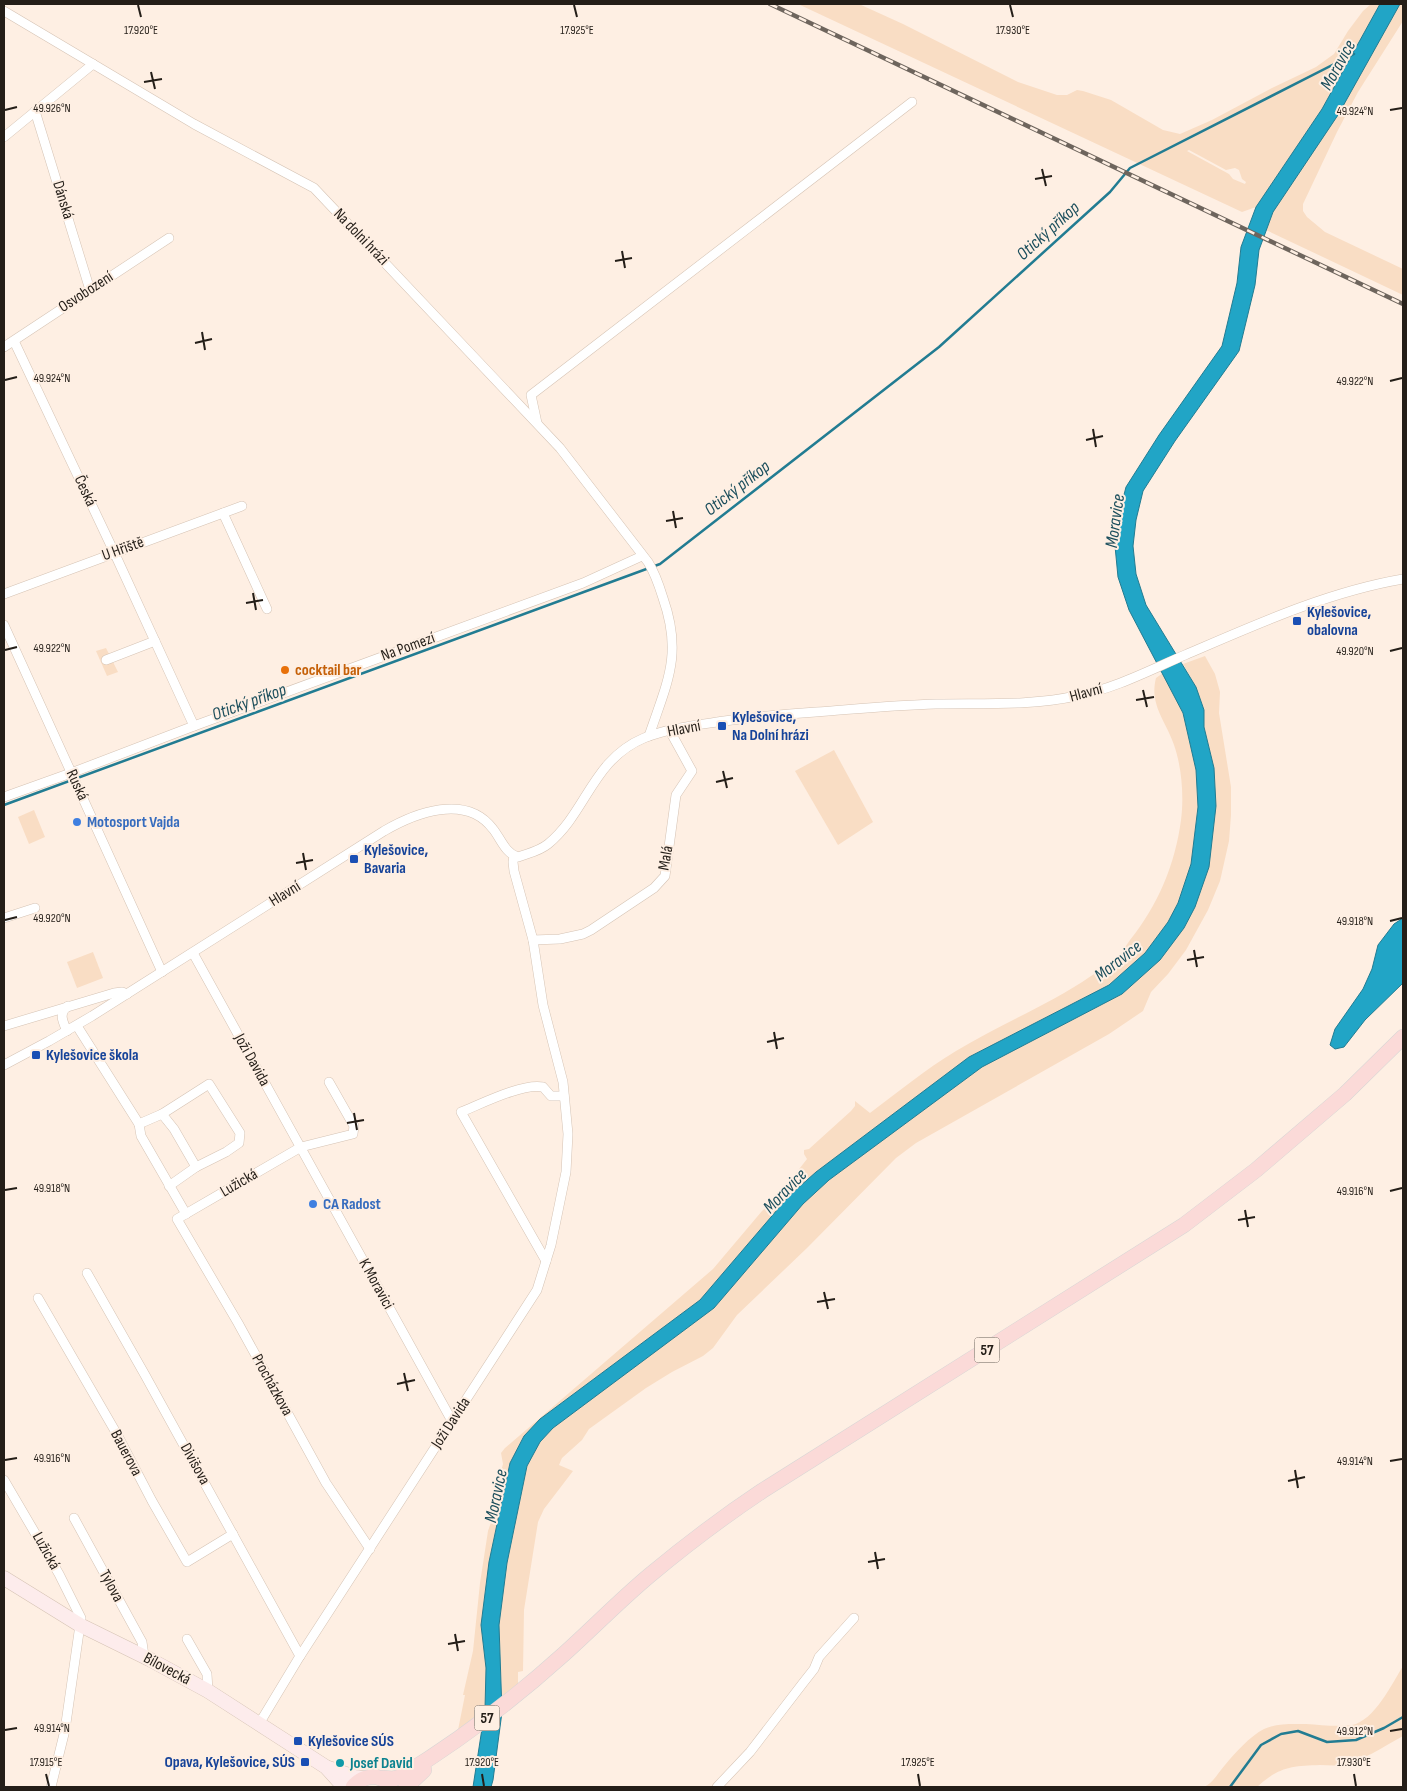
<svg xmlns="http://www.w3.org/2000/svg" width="1407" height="1791" font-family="'Sofia Sans Condensed',sans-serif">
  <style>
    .green { fill: #f9ddc4; fill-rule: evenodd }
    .water { fill: #21a5c6; stroke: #227c92 }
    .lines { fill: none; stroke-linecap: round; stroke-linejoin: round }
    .stream { stroke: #227c92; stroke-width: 2.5 }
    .minor-casing { stroke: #d5c3b4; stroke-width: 10 }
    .secondary-casing { stroke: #d5c3b4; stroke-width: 15 }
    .primary-casing { stroke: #d8d6d5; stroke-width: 16 }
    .minor { stroke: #fff; stroke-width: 9 }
    .secondary { stroke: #fdecec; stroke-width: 14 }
    .primary { stroke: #fbdad8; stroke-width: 15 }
    .rail-casing { stroke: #6e655d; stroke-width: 4.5 }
    .rail { stroke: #feefe3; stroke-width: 2.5; stroke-dasharray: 8; stroke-linecap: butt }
    .ticks { fill: none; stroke: #241e18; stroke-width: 2 }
    .transit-dot { fill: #1a4fb4; stroke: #feefe3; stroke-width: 2 }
    .food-dot { fill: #e8710a; stroke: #feefe3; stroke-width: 2 }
    .shop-dot { fill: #3f7fe0; stroke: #feefe3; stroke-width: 2 }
    .culture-dot { fill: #0f9aa8; stroke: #feefe3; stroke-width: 2 }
    .labels { text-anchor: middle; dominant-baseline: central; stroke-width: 4; stroke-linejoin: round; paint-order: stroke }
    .shield { fill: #feefe3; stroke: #655d55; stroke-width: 1 }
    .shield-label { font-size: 15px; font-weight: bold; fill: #241e18 }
    .street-label { font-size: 16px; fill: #241e18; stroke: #feefe3 }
    .transit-label { font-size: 16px; font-weight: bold; fill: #164399; stroke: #feefe3; text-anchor: start }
    .food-label { font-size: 16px; font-weight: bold; fill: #c56008; stroke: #feefe3; text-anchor: start }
    .shop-label { font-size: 16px; font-weight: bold; fill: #366cbe; stroke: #feefe3; text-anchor: start }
    .culture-label { font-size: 16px; font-weight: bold; fill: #0d838f; stroke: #feefe3; text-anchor: start }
    .water-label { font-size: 18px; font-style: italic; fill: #1b4e5c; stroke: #feefe3 }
    .ticks-label { font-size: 12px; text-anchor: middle; fill: #241e18; stroke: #feefe3; stroke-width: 4; stroke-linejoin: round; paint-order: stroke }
  </style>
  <rect width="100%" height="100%" fill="#feefe3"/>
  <g class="green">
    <path d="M798,4H859L903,24L1018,82L1057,95H1067L1077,90L1083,91L1111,100L1163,130L1180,134L1212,120L1272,88L1316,67L1334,54L1348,31L1363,11L1371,4H1380L1322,109L1256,207L1242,212ZM1189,150L1226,170L1235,168L1239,170L1242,179L1246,182L1245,184L1233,179L1229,174L1187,151Z"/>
    <path d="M1400,4H1403V21L1358,92L1337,132L1303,204V211L1307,217L1325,232L1403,269V295L1266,230L1273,212L1374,50Z"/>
    <path d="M106,648L118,672L107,676L96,651Z"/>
    <path d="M1205,656L1215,674L1220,692L1219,713L1231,787V815L1229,841L1220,881L1208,910L1186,950L1168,974L1151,992L1143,1011L1109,1034L916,1143L896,1158L807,1248L737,1315L713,1348L703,1356L672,1372L646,1388L589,1429L582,1440L562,1458L559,1465L573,1471L544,1509L538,1522L524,1610L523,1671L518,1672V1684L502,1696L499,1625L507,1563L527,1466L540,1442L553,1428L714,1308L803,1204L829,1180L982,1067L1122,994L1184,928L1214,768L1204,727V710L1196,687L1183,664Z"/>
    <path d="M1163,673L1183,713L1196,770L1198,807L1191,864L1178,903L1168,922L1145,953L1109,985L969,1057L816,1172L789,1196L700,1300L540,1419L524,1436L510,1463L489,1562L481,1625L486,1668L485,1709L458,1730L465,1695H463L473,1651L480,1583L488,1531L503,1488L497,1486L503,1464L501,1453L505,1448L713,1269L762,1211L778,1196L807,1159L804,1154V1150L809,1149L851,1111L855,1106V1101L870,1113C898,1092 926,1069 956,1051C1000,1024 1049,1005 1091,976C1098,971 1107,967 1114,961C1120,956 1125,947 1130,940C1158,905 1175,865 1181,820C1184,797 1182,768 1174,745C1166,721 1149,705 1156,678Z"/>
    <path d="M834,750L873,822L838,845L795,771Z"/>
    <path d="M34,810L45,837L29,844L18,817Z"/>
    <path d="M93,952L103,978L77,988L67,962Z"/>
    <path d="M1403,1666V1736C1383,1747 1363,1761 1340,1765C1334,1766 1327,1765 1320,1765C1291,1766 1279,1767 1257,1787H1204C1213,1783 1218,1773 1225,1765C1235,1753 1250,1736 1264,1729C1277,1723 1292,1724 1306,1724C1321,1725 1337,1727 1352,1725C1374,1721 1392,1684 1403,1666Z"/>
  </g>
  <g class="water">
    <path d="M1380,4H1400L1338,115L1273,212L1259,250L1255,285L1239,351L1175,441L1143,491L1136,520L1133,546L1136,574L1146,605L1196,687L1204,710V727L1214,768L1216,806L1209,867L1195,907L1184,928L1160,960L1122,994L982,1067L829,1180L803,1204L714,1308L553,1428L540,1442L527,1466L507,1563L499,1625L502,1712L493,1780L491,1787H473L485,1709L486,1668L481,1625L489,1562L510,1463L524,1436L540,1419L700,1300L789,1196L816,1172L969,1057L1109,985L1145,953L1168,922L1178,903L1191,864L1198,807L1196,770L1183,713L1129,610L1118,577L1115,546L1118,518L1126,487L1159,435L1222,346L1237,283L1241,247L1256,207L1322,109Z"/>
    <path d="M1403,918V983L1365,1020L1344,1047L1335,1049L1330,1045L1335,1029L1363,989L1372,969L1378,945L1394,924Z"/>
  </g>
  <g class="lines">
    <g class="stream">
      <path d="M4,805L660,564L939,347L1110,192L1130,168L1354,54"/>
      <path d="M1230,1787L1261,1745L1281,1734L1298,1731L1327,1742L1356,1740L1384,1728L1403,1717"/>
    </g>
    <defs>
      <g id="minor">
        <path d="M4,11L194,124L314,188L560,448L648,562C655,573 659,585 663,598C683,655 667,682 649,736"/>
        <path d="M35,111L90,290"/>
        <path d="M4,137L93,64"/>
        <path d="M14,341L114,552L194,726"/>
        <path d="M4,347L169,238"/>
        <path d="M537,423L531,395L912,102"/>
        <path d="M223,513L267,609"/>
        <path d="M4,594L242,506"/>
        <path d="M4,625L162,972"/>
        <path d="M106,660L155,641"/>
        <path d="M4,797L71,773L194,726L583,583L642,556"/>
        <path d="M4,918L35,908"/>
        <path d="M533,940L560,939L583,934L591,930L654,888L665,876L676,795L692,771L670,731"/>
        <path d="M193,953L452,1421"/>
        <path d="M4,1026L114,993L122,992L127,994"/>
        <path d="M77,1026L139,1124L162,1114L209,1084L240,1133L239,1143L226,1152L196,1167"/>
        <path d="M67,1031C63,1022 58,1013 68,1006"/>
        <path d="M4,1065L49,1041L92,1016L384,831C415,813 466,793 493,829C501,839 505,853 518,857C528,853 538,852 548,844C587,812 592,760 644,738C669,728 698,725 724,721C755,717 785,714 816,712C856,709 896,705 936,704C983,703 1031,706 1076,696C1114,689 1150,670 1185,655C1255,625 1327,592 1403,579"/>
        <path d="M329,1082L354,1126L353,1134L301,1147L177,1219L238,1323L326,1483L370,1549"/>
        <path d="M162,1114L174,1129L196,1167L169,1186"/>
        <path d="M139,1124L141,1136L186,1214"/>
        <path d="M546,1261L461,1112C481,1104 522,1083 543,1087L551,1096H564"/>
        <path d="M87,1273L145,1375L300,1656"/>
        <path d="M38,1298L118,1436L152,1501L187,1562L233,1534"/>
        <path d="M4,1480L59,1574L81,1618L65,1730L51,1787"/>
        <path d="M74,1518L142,1642L144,1656"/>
        <path d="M187,1639L207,1674L208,1691"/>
        <path d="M259,1724L300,1656L537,1290L551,1245L566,1172L568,1134L563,1082L543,1005L533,940L514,871L513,862L514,856"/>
        <path d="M717,1787L750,1752L803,1683L814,1669L819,1657L854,1618"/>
      </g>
      <g id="secondary">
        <path d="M4,1578L80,1625L149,1659L208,1691L326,1767L344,1787"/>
        <path d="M329,1768L355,1777L364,1778"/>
      </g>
      <g id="primary">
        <path d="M383,1778L393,1779L400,1777C459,1741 513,1700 564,1654C593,1628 620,1600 650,1575C686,1545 723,1517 762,1491L1184,1225L1256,1170L1345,1094L1403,1037"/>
        <path d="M353,1787C363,1775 377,1774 390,1783"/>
        <path d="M406,1787L424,1770"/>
      </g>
    </defs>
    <use href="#minor" class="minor-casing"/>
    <use href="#secondary" class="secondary-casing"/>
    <use href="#primary" class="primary-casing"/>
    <use href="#minor" class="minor"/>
    <use href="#secondary" class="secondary"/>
    <use href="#primary" class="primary"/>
    <defs>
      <path id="rail" d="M770,4L1403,304"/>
    </defs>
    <use href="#rail" class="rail-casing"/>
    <use href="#rail" class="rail"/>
  </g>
  <path class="ticks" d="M138,5L141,17M574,5L577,17M1010,5L1013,17M151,72L155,89M144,82L162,79M5,110L17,107M1390,110L1402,108M1042,169L1046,186M1035,179L1052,176M622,251L625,268M615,261L632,258M202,332L205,350M195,343L212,339M5,380L17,377M1390,381L1402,378M1093,429L1096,447M1086,440L1103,436M673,511L676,528M666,521L683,518M253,593L256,610M246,603L263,600M5,650L17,647M1390,651L1402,648M1143,690L1147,707M1136,700L1154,697M723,771L727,788M716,782L733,778M303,853L306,870M296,863L313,860M5,920L17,917M1390,921L1402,918M1194,950L1197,967M1187,960L1204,957M774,1032L777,1049M767,1042L784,1038M354,1113L357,1130M347,1123L364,1120M5,1190L17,1188M1390,1191L1402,1188M1245,1210L1248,1227M1238,1220L1255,1217M824,1292L828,1309M817,1302L835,1299M404,1373L408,1391M397,1384L415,1380M5,1460L17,1458M1390,1461L1402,1459M1295,1470L1298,1488M1288,1481L1305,1477M875,1552L878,1569M868,1562L885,1559M455,1634L458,1651M448,1644L465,1641M5,1730L17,1728M1390,1731L1402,1729M46,1774L49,1786M482,1774L484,1786M918,1774L920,1786M1354,1774L1356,1786"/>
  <g class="transit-dot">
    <rect x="1292" y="616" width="10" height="10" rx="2.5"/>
    <rect x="717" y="721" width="10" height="10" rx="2.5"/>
    <rect x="349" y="854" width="10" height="10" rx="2.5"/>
    <rect x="31" y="1050" width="10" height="10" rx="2.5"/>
    <rect x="293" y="1736" width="10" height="10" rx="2.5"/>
    <rect x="300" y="1757" width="10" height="10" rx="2.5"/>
  </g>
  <circle class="food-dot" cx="285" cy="670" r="5"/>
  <g class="shop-dot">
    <circle cx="77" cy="822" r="5"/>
    <circle cx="313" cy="1204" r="5"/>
  </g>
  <circle class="culture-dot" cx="340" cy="1763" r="5"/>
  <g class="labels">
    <g class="shield">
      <rect x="974.5" y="1337.5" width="25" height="25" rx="4"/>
      <rect x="474.5" y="1705.5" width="25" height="25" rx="4"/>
    </g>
    <g class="shield-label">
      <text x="987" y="1350">57</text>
      <text x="487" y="1718">57</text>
    </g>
    <g class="street-label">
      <text transform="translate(63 200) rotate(73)">Dánská</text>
      <text transform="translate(361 237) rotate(46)">Na dolni hrázi</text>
      <text transform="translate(86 292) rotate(-33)">Osvobození</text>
      <text transform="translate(85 491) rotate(65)">Česká</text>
      <text transform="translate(123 549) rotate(-20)">U Hřiště</text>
      <text transform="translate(408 647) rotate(-20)">Na Pomezí</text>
      <text transform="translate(1086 693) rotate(-15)">Hlavní</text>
      <text transform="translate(684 729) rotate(-11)">Hlavní</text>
      <text transform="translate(77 785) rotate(66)">Ruská</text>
      <text transform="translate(666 858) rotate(-80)">Malá</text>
      <text transform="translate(285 894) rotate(-32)">Hlavní</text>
      <text transform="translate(252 1060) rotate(61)">Joži Davida</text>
      <text transform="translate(239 1183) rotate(-30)">Lužická</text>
      <text transform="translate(376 1284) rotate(61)">K Moravici</text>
      <text transform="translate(272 1385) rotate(61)">Procházkova</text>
      <text transform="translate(451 1423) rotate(-57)">Joži Davida</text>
      <text transform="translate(126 1453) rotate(62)">Bauerova</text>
      <text transform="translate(195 1464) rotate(61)">Divišova</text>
      <text transform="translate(46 1551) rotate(61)">Lužická</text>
      <text transform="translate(111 1586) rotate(61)">Tylova</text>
      <text transform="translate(167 1669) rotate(28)">Bílovecká</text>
    </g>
    <g class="transit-label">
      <text x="1307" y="612">Kylešovice,<tspan x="1307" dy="18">obalovna</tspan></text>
      <text x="732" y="717">Kylešovice,<tspan x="732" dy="18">Na Dolní hrázi</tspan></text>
      <text x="364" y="850">Kylešovice,<tspan x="364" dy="18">Bavaria</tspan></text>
      <text x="46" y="1055">Kylešovice škola</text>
      <text x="308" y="1741">Kylešovice SÚS</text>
      <text x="295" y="1762" text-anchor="end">Opava, Kylešovice, SÚS</text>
    </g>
    <g class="food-label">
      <text x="295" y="670">cocktail bar</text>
    </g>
    <g class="shop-label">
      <text x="87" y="822">Motosport Vajda</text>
      <text x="323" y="1204">CA Radost</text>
    </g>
    <g class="culture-label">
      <text x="350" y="1763">Josef David</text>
    </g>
    <g class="water-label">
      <text transform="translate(1338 65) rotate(-61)">Moravice</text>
      <text transform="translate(1048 231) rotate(-42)">Otický příkop</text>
      <text transform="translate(737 488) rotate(-38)">Otický příkop</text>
      <text transform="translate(1115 521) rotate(-82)">Moravice</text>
      <text transform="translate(249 702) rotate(-20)">Otický příkop</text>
      <text transform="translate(1118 961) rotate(-38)">Moravice</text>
      <text transform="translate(785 1191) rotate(-46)">Moravice</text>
      <text transform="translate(496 1496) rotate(-78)">Moravice</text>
    </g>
  </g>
  <g class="ticks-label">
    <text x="141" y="34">17.920°E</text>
    <text x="577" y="34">17.925°E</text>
    <text x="1013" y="34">17.930°E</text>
    <text x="52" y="112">49.926°N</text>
    <text x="1355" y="115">49.924°N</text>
    <text x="52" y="382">49.924°N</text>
    <text x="1355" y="385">49.922°N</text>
    <text x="52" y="652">49.922°N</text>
    <text x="1355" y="655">49.920°N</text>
    <text x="52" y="922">49.920°N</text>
    <text x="1355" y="925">49.918°N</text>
    <text x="52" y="1192">49.918°N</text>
    <text x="1355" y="1195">49.916°N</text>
    <text x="52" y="1462">49.916°N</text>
    <text x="1355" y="1465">49.914°N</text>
    <text x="52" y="1732">49.914°N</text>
    <text x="1355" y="1735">49.912°N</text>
    <text x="46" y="1766">17.915°E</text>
    <text x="482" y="1766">17.920°E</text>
    <text x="918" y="1766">17.925°E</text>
    <text x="1354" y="1766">17.930°E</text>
  </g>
  <rect width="1407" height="1791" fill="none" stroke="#241e18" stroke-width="10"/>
</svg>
